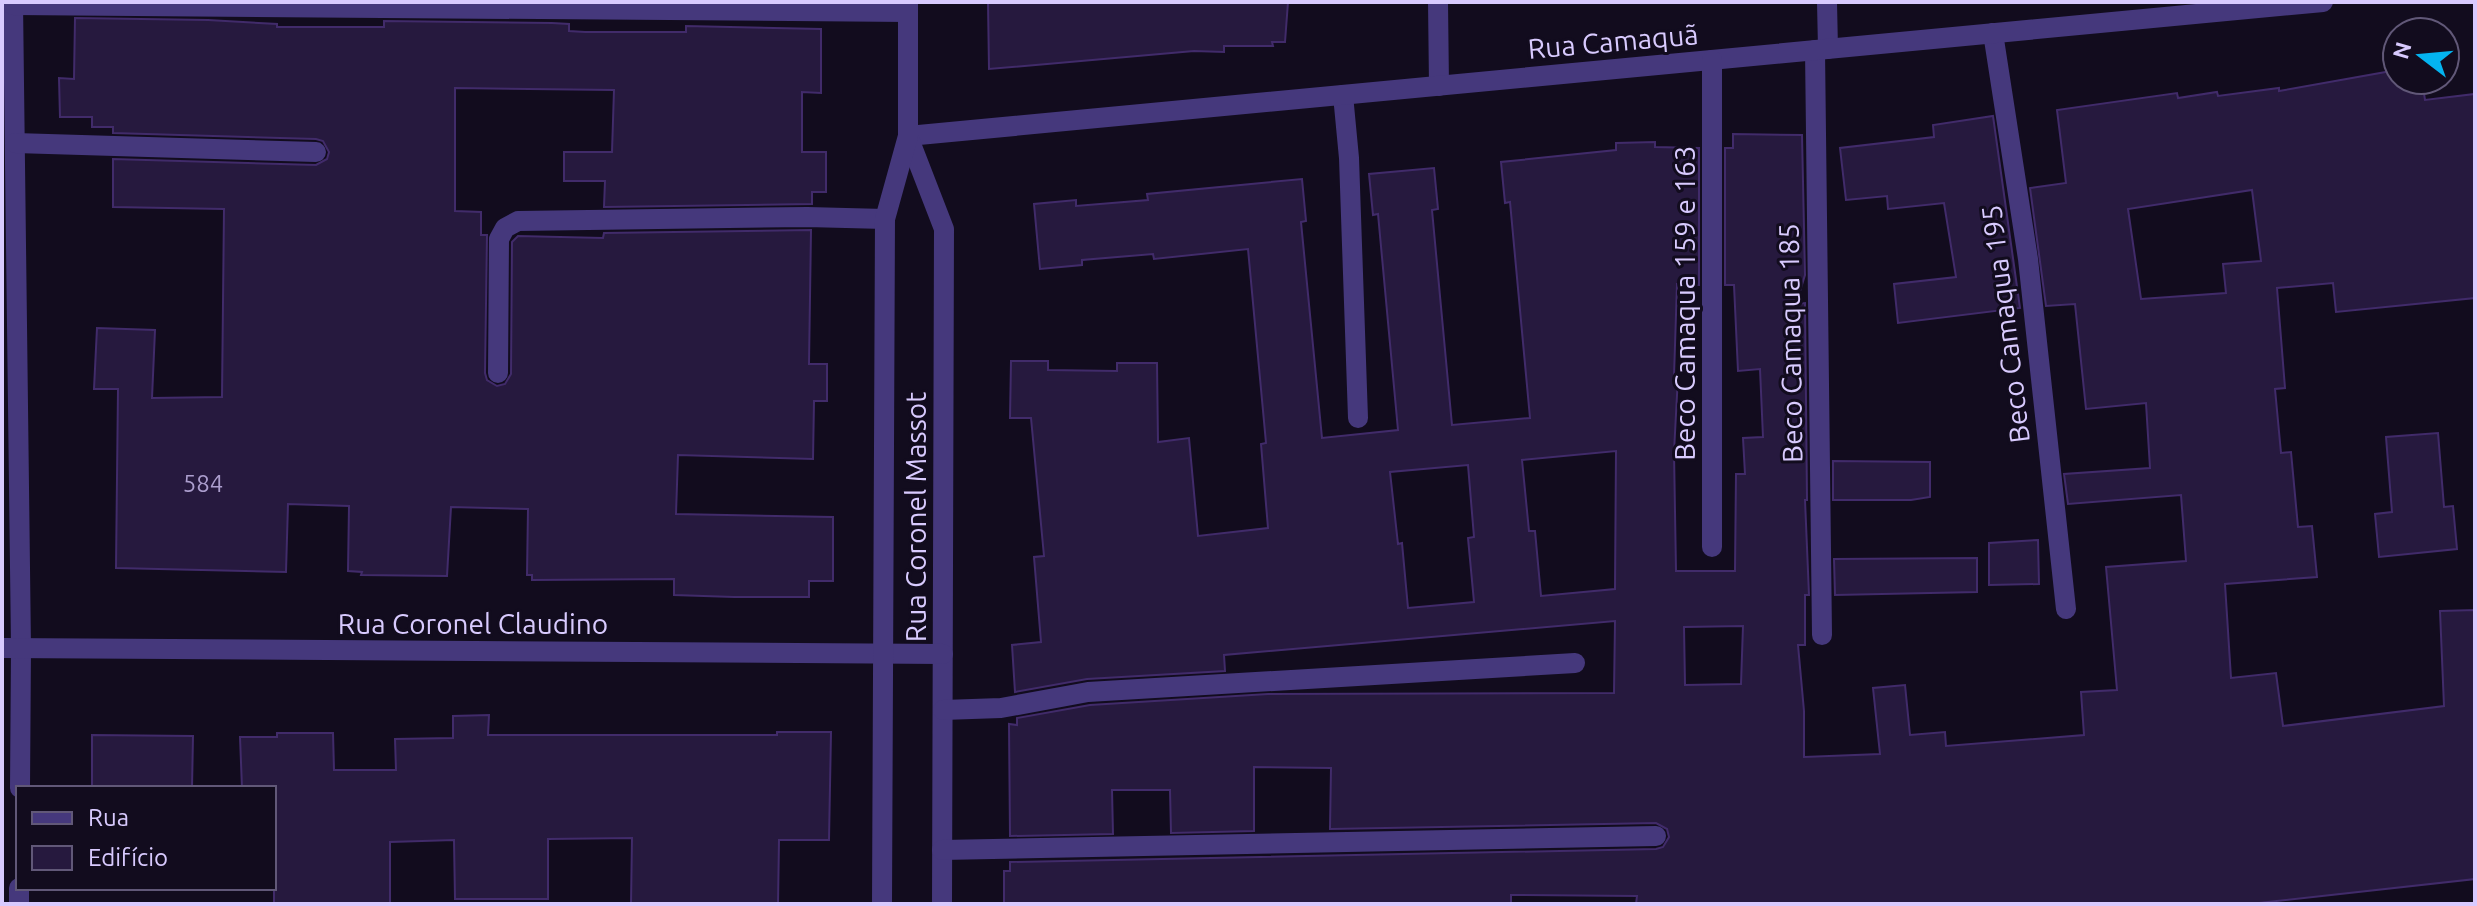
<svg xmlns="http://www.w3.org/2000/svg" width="2477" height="906" font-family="Ubuntu,sans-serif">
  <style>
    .building { fill: #26193e; stroke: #412b6a; stroke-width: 2; fill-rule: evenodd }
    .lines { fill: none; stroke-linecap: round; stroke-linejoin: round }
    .minor { stroke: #45387c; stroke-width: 20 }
    .labels { text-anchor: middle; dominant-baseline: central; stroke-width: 6; stroke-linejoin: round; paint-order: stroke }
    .number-label { font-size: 24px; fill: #ac9ece }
    .street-label { font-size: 28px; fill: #d8cafe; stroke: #120c1e }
  </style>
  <rect width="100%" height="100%" fill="#120c1e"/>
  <g class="building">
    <path d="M988,2H1288L1285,42H1272L1273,46H1224V52L1194,51L989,69Z"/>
    <path d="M75,18L208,20L277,24V27H384V21L552,23L569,24V31L585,32H686V26L821,29V93L802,92V152H826V192H812V204L604,207L605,181H564V152H612L614,90L455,88V211L481,212V235H487L485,373L487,380L497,386L505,384L511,374L512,242L518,236L603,238L604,233L811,230L809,364H827V401H814L813,459L678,455L676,514L833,517V581H809V597H734L674,595V579L532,580V575H527L528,509L451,507L447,576L361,575L362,572L348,571L349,506L288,504L286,572L116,568L118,389H94L97,328L155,330L152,398L222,397L224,209L113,207V159L316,165L327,159L329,152L323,141L316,139L113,133V127H92V117H60L59,78L74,79Z"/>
    <path d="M2397,70V80H2422L2425,100L2475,94V298L2336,312L2333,283L2277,288L2285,388L2275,389L2281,453L2291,452L2298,527L2312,526L2317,577L2225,584L2231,678L2276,673L2283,726L2444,706L2440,611L2475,610V879L2250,904H1636L1637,896L1511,895V904H1004V871H1010V862L1656,849L1663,847L1669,837L1667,829L1656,823L1330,829L1331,768L1254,767V831L1171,833L1170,790H1112L1113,834L1010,836L1009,724L1017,725V718L1090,705L1268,694L1614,693L1615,621L1224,655L1225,671L1087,679L1015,692L1012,645L1041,642L1034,557L1044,556L1031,418H1010L1011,361H1048V370L1117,371V363H1157L1158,442L1189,438L1198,536L1268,528L1261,444L1266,443L1248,249L1154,259L1153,254L1082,260V265L1040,269L1034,204L1076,200V206L1148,200L1147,194L1302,179L1306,221L1301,222L1322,438L1398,430L1378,214L1373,215L1369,174L1434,168L1438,209L1432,210L1452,425L1530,418L1510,202L1505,203L1501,162L1616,150V143L1655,142V147L1699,148V285L1677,284L1674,376H1678L1674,452L1676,571H1735L1736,474H1745L1743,438L1763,437L1760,369L1738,371L1734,285H1725V148H1733V134L1802,135L1805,275L1796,304L1805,303L1807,500H1805L1809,595H1805V645H1798L1804,711V757L1880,754L1873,688L1905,685L1910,735L1945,732L1946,746L2084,735L2081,692L2117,690L2106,567L2186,561L2181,495L2068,504L2064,474L2150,468L2146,403L2086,409L2075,304L2046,306L2030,188L2066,183L2057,110L2177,93L2178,98L2217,92L2218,96L2279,88V91ZM2252,190L2261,261L2223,264L2226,293L2141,299L2128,209ZM1616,451L1615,589L1541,596L1535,531H1529L1522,460ZM1468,465L1474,537L1468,538L1474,602L1408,608L1402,543L1398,544L1390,472ZM1743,626L1741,684L1685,685L1684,627Z"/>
    <path d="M1993,116L2020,308L1898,323L1894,284L1956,277L1944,203L1888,209L1887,196L1846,200L1840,148L1934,137L1933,125Z"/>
    <path d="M2438,433L2444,507L2453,506L2457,549L2379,557L2375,514L2392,512L2386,437Z"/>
    <path d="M1833,461L1930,462V497L1911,500H1833Z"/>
    <path d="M2038,540L2039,584L1989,585V543Z"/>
    <path d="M1977,558V592L1835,595L1834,559Z"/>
    <path d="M489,715L488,735H777V732H831L829,840H779L778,904H631L632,838L548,839V899H455L454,840L390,842V904H274V788H242L240,737H277V733H333L334,770H396L395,739L453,738V716Z"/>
    <path d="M92,735L193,736L192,788H92Z"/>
  </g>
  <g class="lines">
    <g class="minor">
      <path d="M13,2L21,648L20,788"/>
      <path d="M1438,2L1439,86"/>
      <path d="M1827,2L1828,49"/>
      <path d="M13,5L908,12"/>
      <path d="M1993,33L2028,259L2066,609"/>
      <path d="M1815,50L1822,635"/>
      <path d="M1343,95L1349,158L1358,418"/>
      <path d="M908,136L2323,2"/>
      <path d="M908,136L944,229L942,904"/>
      <path d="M15,143L316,152"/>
      <path d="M498,373L499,239L505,228L518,221L807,217L885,219"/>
      <path d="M1712,547V60"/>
      <path d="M2,648L943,654"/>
      <path d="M943,710L1001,708L1088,692L1575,663"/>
      <path d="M942,850L1656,836"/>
      <path d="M19,904V888"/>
      <path d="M882,904L885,219L908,136V2"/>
    </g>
  </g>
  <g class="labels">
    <g class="number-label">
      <text x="203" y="483">584</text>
    </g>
    <g class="street-label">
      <text transform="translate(1613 41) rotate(-5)">Rua Camaquã</text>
      <text transform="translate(1684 303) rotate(-90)">Beco Camaqua 159 e 163</text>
      <text transform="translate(2005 324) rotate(-97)">Beco Camaqua 195</text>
      <text transform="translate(1790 343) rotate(-91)">Beco Camaqua 185</text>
      <text transform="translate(915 517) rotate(-90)">Rua Coronel Massot</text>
      <text x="473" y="623">Rua Coronel Claudino</text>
    </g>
  </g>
  <rect width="2477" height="906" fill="none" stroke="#d8cafe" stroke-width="8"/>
  <rect x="16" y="786" width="260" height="104" fill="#120c1e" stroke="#615878" stroke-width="2"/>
  <rect x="32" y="812" width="40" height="12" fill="#45387c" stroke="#615878" stroke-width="2"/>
  <text x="88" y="826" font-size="24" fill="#d8cafe">Rua</text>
  <rect x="32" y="846" width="40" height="24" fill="#26193e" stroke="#615878" stroke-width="2"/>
  <text x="88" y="866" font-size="24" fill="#d8cafe">Edifício</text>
  <g transform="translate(2421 56) rotate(286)"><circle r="38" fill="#120c1e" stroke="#615878" stroke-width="2"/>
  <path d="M0-6L14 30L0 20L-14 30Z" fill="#04b4f0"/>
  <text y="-12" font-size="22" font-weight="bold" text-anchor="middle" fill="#d8cafe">N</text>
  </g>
</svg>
